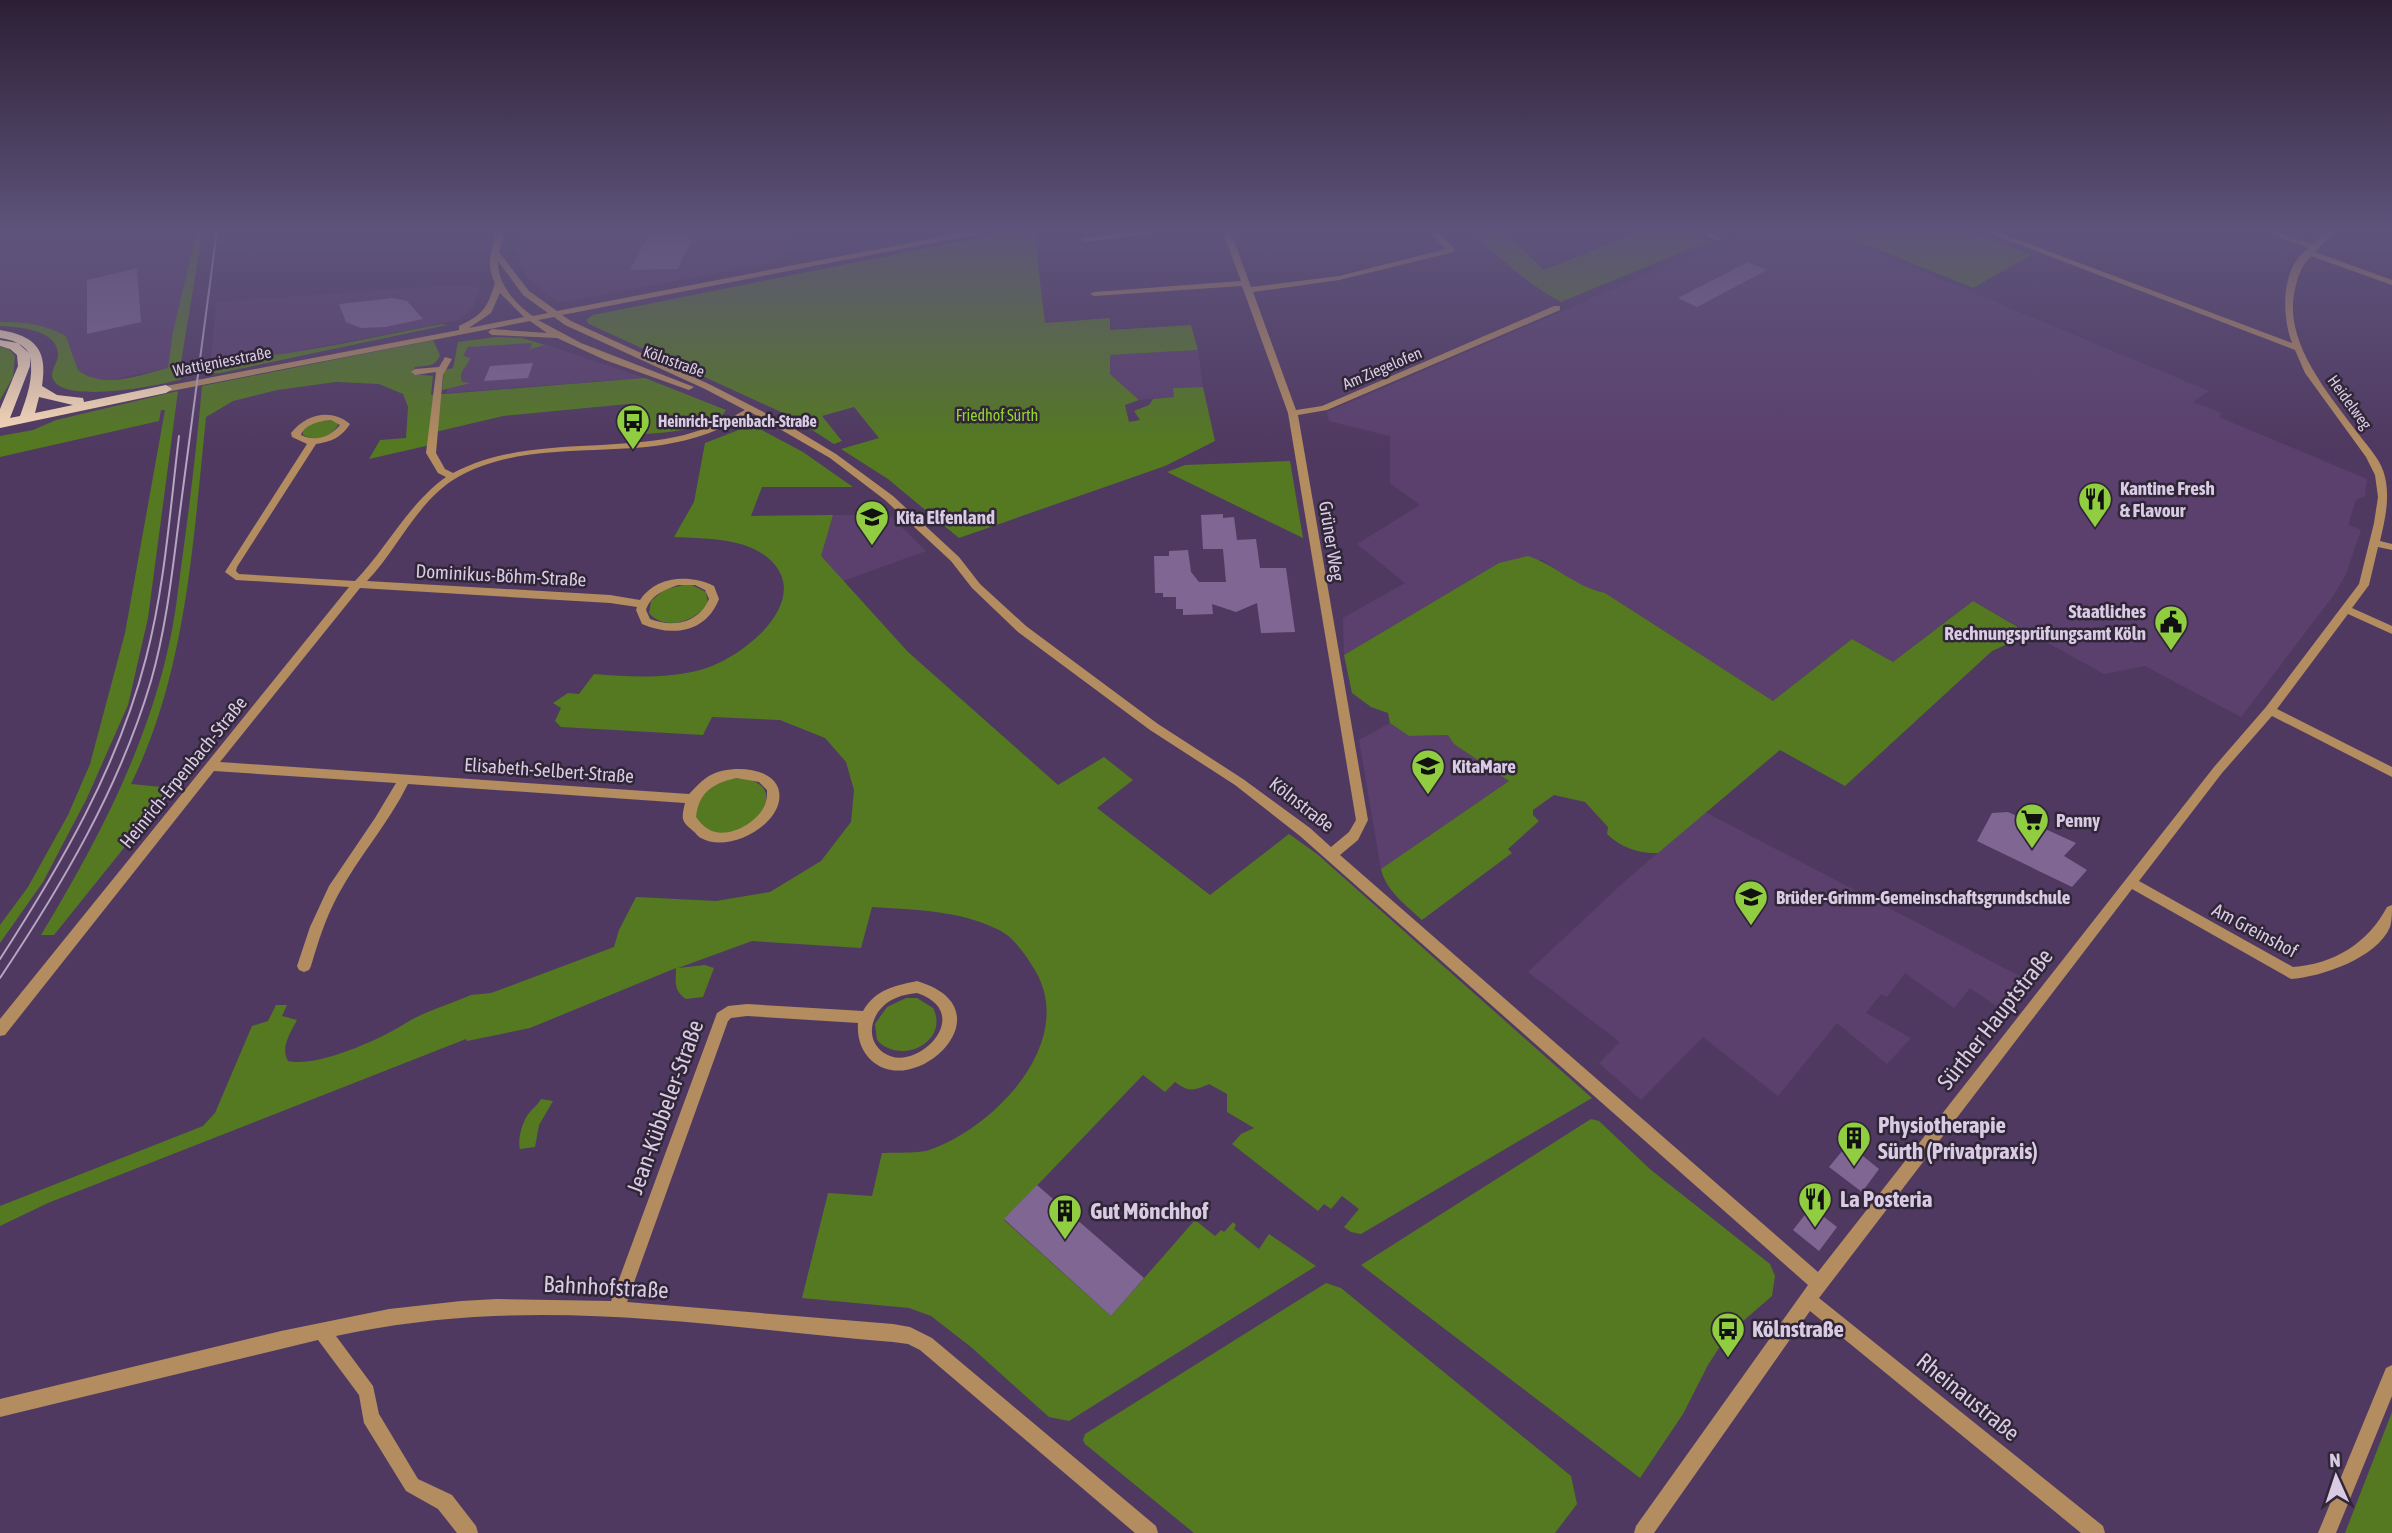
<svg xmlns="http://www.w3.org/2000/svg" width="2392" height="1533" font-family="'Asap Condensed',sans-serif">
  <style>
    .built { fill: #5b406e }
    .green { fill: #547921 }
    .building { fill: #806793 }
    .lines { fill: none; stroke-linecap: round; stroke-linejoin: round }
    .minor { fill: #b38c60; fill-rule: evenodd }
    .major { fill: #fcddba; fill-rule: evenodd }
    .tram { stroke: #b6a6c2; stroke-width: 2 }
    .labels { text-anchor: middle; stroke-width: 5; stroke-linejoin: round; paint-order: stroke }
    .far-street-label { font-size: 16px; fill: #d8cbe3; stroke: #302638 }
    .far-park-label { font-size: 16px; fill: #93d530; stroke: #302638 }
    .far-poi-label { font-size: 16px; font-weight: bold; fill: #d8cbe3; stroke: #302638; text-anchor: start }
    .poi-label { font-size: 19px; font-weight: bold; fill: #d8cbe3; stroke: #302638; text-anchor: start }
    .street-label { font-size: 19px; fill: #d8cbe3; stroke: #302638 }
    .near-street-label { font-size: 23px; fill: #d8cbe3; stroke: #302638 }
    .near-poi-label { font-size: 23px; font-weight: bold; fill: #d8cbe3; stroke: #302638; text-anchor: start }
  </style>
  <rect width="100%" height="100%" fill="#503961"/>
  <path class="built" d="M 0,230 L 197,230 L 173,331 L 169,368 L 111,380 L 94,379 L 78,370 L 66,336 L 47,327 L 0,322 Z
    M 517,230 L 797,230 L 786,260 L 558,303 L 526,277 L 514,250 Z
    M 1752,230 L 1822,230 L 2209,391 L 2193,402 L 2222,413 L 2219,417 L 2367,479 L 2365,496 L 2356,500 L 2348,525 L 2361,530 L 2346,574 L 2333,596 L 2241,717 L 2145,666 L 2104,674 L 1973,601 L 1893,662 L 1852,639 L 1773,701 L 1605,593 L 1584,588 L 1542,560 L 1499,563 L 1344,655 L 1343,618 L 1405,583 L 1357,544 L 1420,505 L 1390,483 L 1390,436 L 1329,421 L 1327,412 Z
    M 456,285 L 478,288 L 474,307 L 459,320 L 281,354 L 244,357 L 236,355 L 210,362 L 217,302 Z
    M 497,337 L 538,342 L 645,378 L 446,393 L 455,362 L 458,342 Z
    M 1198,350 L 1203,387 L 1173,388 L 1174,397 L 1139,400 L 1110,374 L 1110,355 Z
    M 833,515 L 889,515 L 926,551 L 843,581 L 820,556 Z
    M 1390,723 L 1409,736 L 1448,735 L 1454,744 L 1509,781 L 1381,869 L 1359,740 Z
    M 1705,812 L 2023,978 L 2001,1009 L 1970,988 L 1954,1008 L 1905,973 L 1887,997 L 1881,994 L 1866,1013 L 1911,1038 L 1887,1064 L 1837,1023 L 1778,1096 L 1703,1037 L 1641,1100 L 1599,1063 L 1620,1042 L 1528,972 L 1624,882 Z"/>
  <path class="green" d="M 197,230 L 203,230 L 180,368 L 181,379 C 160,386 67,403 54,381 C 48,372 58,364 58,355 C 58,329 18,327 0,326 L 0,322 C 24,322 45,324 66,336 L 78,370 C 104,390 139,375 168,368 L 173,331 Z
    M 1017,230 L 1034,230 L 1045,323 L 1110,318 L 1110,330 L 1191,325 L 1198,350 L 1110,355 L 1110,374 L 1139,400 L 1125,405 L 1129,422 L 1140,420 L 1134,411 L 1149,405 L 1153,399 L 1174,397 L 1173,388 L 1203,387 L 1215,441 L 1165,466 L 959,538 L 888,479 L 841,449 L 879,438 L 854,407 L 822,416 L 842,441 L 834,444 L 792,417 L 589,324 L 586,320 L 593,315 Z
    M 1471,230 L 1503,230 L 1544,270 L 1645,230 L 1684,230 L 1708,241 L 1561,302 C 1531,286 1494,255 1471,230 Z
    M 1830,230 L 1966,230 L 2031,255 L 1973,288 Z
    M 442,324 L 447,325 L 220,373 L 204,374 L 207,364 C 234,356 255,357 282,354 C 336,346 389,334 442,324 Z
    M 497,337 L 522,338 L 545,345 L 530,349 L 532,343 L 468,347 L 463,356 L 470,358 C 467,368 458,370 462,382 L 471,383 L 442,390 L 444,370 L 453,368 L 458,342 Z
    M 433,340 L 440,355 C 435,368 427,365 415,367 L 412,374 L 433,376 L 431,395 L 645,378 L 726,410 C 713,432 656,433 633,435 L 640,413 L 628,404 L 503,416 L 431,433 L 430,445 L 369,459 L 380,440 L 406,438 L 408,407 L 403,394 L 379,384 L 336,382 L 277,390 L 233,401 L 206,417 C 193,541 187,670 131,784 L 172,788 L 54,935 L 41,935 C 95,846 145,751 168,649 C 175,620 178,590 182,560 C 190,502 197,444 202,386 Z
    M 0,347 L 8,348 L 15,356 L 13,377 L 0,400 Z
    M 178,391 L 148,618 L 128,705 L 87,798 L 43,882 L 0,943 L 0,925 L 28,887 L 68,815 L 90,764 L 125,633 L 165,410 L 161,410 L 159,421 L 0,457 L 0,436 L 33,430 L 56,420 Z
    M 333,420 L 339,423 C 333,437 316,442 303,435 L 303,429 L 316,421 Z
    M 749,426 L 756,427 L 803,452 L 853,487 L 762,487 L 751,516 L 833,515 L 821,556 L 908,652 L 1058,785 L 1104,757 L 1133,780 L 1097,808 L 1210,895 L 1289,834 L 1317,854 L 1592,1098 L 1361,1234 L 1351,1232 L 1344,1227 L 1359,1209 L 1342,1196 L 1331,1209 L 1324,1204 L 1318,1211 L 1232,1144 L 1241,1134 L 1254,1128 L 1227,1112 L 1227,1094 L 1209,1084 C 1194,1091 1188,1092 1175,1082 L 1165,1092 L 1143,1075 L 1004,1220 L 1111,1316 L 1195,1220 L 1215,1236 L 1221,1230 L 1224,1232 L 1233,1222 L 1236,1225 L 1234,1229 L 1259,1249 L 1269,1234 L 1316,1266 L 1069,1421 L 1049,1417 L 971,1347 L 931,1316 L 909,1308 L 802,1298 L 828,1193 L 872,1196 L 882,1153 C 896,1152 916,1154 929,1150 C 996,1127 1080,1039 1033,967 C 1024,953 1013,936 997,929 C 958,910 915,910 872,907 L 861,948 L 752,941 L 678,968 L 705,965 L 714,968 L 703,997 L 686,999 C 673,990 676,982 676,968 L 530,1028 L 467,1041 L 466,1039 L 48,1203 L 0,1226 L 0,1206 L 203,1126 L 215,1113 L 252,1026 L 268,1021 L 276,1005 L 287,1005 L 282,1016 L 297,1020 C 291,1032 280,1047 288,1061 C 317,1068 381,1039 406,1023 C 425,1011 451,1004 471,995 L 491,993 L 614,947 L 619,930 L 636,897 L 716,901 L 770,892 L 821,861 L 851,822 L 854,790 L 846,762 L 825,738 L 780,720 L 712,717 L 703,735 L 561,727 L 555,721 L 561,708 L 553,703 L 568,693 L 579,694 L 594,674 C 629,677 666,679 700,670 C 741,660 818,599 767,557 C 742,537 703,539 674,537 L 694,502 L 705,443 Z
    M 1290,461 L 1303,538 L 1167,472 L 1185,465 Z
    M 1528,556 C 1558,566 1573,586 1605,593 L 1773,701 L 1852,639 L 1893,662 L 1973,601 L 2030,634 L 1992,651 L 1845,786 L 1780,750 L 1658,853 C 1639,854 1620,847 1607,834 L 1608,827 L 1585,802 L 1554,795 L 1533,810 L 1533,815 L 1539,821 L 1508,849 L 1512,853 L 1422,920 C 1406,905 1386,891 1381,869 L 1509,781 L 1454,744 L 1448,735 L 1409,736 L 1390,723 L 1388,713 L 1371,707 L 1352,693 L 1344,655 L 1499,563 Z
    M 683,585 L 692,585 L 706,592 L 708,603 C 697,621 665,632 649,613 L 651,601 L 664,590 Z
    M 733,778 C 804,779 745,851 707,829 C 703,827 698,821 695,818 C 697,790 709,787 733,778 Z
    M 906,998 L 917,998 L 933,1008 C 950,1042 900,1066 877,1040 L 875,1024 L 887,1007 Z
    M 541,1099 L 553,1101 L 539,1125 L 535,1147 L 520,1149 C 517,1140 523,1119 530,1112 C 535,1106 537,1106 541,1099 Z
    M 1591,1119 L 1599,1121 L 1651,1170 L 1770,1264 L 1775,1276 L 1772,1296 L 1728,1334 L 1708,1365 L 1683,1414 L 1640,1478 L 1361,1265 Z
    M 1326,1283 L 1341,1288 L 1571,1476 L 1577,1504 L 1555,1533 L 1194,1533 L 1085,1444 L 1083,1440 L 1085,1434 Z
    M 2392,1412 L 2392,1533 L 2345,1533 Z"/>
  <path class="building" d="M 651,230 L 696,230 L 678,269 L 630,270 Z
    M 1748,262 L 1767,270 L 1697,307 L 1678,298 Z
    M 137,268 L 141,322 L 87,334 L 87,280 Z
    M 393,298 L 407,301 L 423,319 L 385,327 L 361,328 L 346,322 L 339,304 Z
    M 533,363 L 528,378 L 484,381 L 490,366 Z
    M 1223,514 L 1223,518 L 1234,517 L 1237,540 L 1256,539 L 1260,568 L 1286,568 L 1295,632 L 1261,633 L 1257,603 L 1236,612 L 1212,604 L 1213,614 L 1183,615 L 1183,609 L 1176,609 L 1176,597 L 1163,597 L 1163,593 L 1155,593 L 1154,556 L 1169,556 L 1169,551 L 1188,550 L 1191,572 L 1199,582 L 1226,582 L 1223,549 L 1203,549 L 1201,515 Z
    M 2008,812 L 2076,843 L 2064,856 L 2087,870 L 2072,887 L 1977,841 L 1992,813 Z
    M 1848,1144 L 1879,1169 L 1862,1192 L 1829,1167 Z
    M 1037,1185 L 1144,1278 L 1111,1316 L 1004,1219 Z
    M 1811,1207 L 1837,1227 L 1819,1251 L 1793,1230 Z"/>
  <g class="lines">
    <path class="minor" d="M 497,230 L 505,230 L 499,252 L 529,291 L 557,311 L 976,230 L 992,230 L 988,232 L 562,315 L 571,321 L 711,385 L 783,422 L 836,454 L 893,496 L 959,557 L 980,584 L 1026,626 L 1158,724 L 1243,779 L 1310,828 L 1331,847 L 1349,832 L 1356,820 L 1288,413 L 1242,286 L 1094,296 L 1090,294 L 1094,292 L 1241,281 L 1222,230 L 1230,230 L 1251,287 L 1339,276 L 1446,249 L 1430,233 L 1437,231 L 1454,248 L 1454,252 L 1339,280 L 1253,292 L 1296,410 L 1322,406 L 1554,306 L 1560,306 L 1560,310 L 1327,410 L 1298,415 L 1368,820 L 1358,840 L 1340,855 L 1818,1272 L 2214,767 L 2266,707 L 2359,584 L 2374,523 L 2378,497 L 2375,475 L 2366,457 L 2305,373 L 2295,350 L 1981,230 L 1992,230 L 2292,343 C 2281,314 2281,266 2309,248 L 2260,230 L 2271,230 L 2313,244 L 2328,230 L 2336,230 L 2315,252 L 2392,280 L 2392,285 L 2311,256 C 2300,267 2297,279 2294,294 C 2285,346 2332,398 2360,436 C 2370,449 2382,462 2385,477 C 2390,499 2385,520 2380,541 L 2392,544 L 2392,550 L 2378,547 L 2369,585 L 2352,608 L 2392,626 L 2392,634 L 2348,614 L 2277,709 L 2392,767 L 2392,777 L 2272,716 L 2222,773 L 2139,881 L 2293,967 C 2334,964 2368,943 2387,907 L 2392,905 C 2392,912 2392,921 2390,927 C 2377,958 2321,977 2291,979 L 2132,889 L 1819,1298 L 2103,1526 L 2105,1533 L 2081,1533 L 1810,1311 L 1654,1533 L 1634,1533 L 1636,1526 L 1808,1285 L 1300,836 L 1235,785 L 1150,730 L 1018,632 L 972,588 L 951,561 L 885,500 L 830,458 L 752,413 C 724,429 694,440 662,445 C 594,455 514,442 453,480 C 416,504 397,550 367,581 L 610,595 L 640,600 C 656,576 689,574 714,586 L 719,599 C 706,633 672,637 642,624 L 636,610 L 637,607 L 610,603 L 360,588 L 220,762 L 689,794 C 695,788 702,780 709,776 C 730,763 785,766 779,801 C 774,829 726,853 701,838 C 698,837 696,833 693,831 C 690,828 684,824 683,819 C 682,815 684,807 685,803 L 408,784 C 388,824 359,856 338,895 C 326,917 318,942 311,966 L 309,970 L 304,972 L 299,970 L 297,966 L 310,927 L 329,886 L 375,818 L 396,783 L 214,771 L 5,1035 L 0,1036 L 0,1019 L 349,587 L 236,580 L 225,572 L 307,444 L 292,437 L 291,433 C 306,414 331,408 350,424 C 342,437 331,442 316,444 L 237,567 L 236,571 L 239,574 L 355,581 C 387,548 408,504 446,477 L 438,473 L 426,453 L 436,372 L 415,375 L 411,372 L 415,369 L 439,367 L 445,357 L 452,359 L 443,375 L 436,453 L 445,469 L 453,473 C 522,437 601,452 675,437 C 700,432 723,422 745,410 L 705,389 L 565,325 L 554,317 L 538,320 L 581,343 L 694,387 L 689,390 L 686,389 L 605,360 L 557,338 L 492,335 L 488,332 L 492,329 L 547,333 L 530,321 L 166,392 L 161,389 L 166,386 L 459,330 L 459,326 C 484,314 487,308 495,283 C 485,263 492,250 497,230 ZM 498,261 L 523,295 L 548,313 L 533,316 C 515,304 497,283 498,261 ZM 500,293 L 524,317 L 469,328 L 491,313 ZM 331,420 L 340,425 C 330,437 316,442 301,435 C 305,424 320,421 331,420 ZM 678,585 L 695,585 L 705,590 L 709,599 C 699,623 673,628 650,619 L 646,610 C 651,595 664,590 678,585 ZM 736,778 L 759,782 L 767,790 C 767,794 767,798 766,801 C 761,822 727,841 708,829 C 703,826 699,821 696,817 C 699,792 712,784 736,778 Z
      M 1145,230 L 1167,230 L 1163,232 L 1085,242 L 1081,240 L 1085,238 Z
      M 1695,230 L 1705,230 L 1723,239 L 1716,241 Z
      M 917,981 C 1011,1009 916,1100 872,1061 C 861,1051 857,1038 858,1023 L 747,1016 L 731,1018 L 728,1021 L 627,1302 L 893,1324 L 910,1327 L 932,1338 L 1156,1526 L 1158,1533 L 1135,1533 L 920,1350 L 908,1344 L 893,1342 C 761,1331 627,1310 494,1316 C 441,1318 388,1325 336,1336 L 373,1386 L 379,1414 L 418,1479 L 452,1495 L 476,1526 L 478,1533 L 457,1533 L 438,1509 L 406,1491 L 364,1423 L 359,1395 L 318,1340 L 0,1417 L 0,1399 L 281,1331 L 389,1309 L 461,1301 L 497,1299 L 611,1301 L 717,1013 L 728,1006 L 747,1004 L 863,1011 C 876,989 894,986 917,981 ZM 917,993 C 977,1013 916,1075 884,1053 C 861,1037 874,1006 896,998 C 902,995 910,994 917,993 Z
      M 2392,1365 L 2392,1396 L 2336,1533 L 2318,1533 L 2386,1368 Z"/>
    <path class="major" d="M 0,330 C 35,336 48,349 42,386 L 57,395 L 83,398 L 84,402 L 166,385 L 172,389 L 166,393 L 0,428 L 0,409 L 18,366 L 17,355 L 10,349 L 0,346 L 0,340 L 18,343 L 29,353 C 21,342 12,340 0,338 ZM 30,357 C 34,377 27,397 20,416 L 10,418 L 30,366 ZM 39,397 L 73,405 L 35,413 Z"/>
    <path class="tram" d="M 0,959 C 61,865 118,767 146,658 C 165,585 170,510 179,436
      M 0,978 C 62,885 119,789 151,681 C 166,629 172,574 179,519 C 192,423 204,326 217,230"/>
  </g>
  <linearGradient id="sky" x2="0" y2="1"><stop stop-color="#2c1f35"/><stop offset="0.52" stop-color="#5e547b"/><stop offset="1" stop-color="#5e547b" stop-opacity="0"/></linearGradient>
  <rect width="2392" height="445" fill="url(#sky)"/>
  <defs>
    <g id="bus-pin" transform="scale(1.75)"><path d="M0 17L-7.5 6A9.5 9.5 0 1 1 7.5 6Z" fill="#91cd40" stroke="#302638"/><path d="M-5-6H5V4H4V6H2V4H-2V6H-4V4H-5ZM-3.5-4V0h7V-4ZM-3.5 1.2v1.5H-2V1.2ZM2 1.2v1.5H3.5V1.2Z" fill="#111"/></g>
    <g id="restaurant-pin" transform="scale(1.75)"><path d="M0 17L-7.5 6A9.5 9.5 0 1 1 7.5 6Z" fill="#91cd40" stroke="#302638"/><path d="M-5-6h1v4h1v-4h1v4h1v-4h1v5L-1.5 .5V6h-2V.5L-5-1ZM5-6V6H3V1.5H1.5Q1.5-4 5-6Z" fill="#111"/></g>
    <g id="school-pin" transform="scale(1.75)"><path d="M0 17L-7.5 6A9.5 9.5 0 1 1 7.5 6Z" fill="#91cd40" stroke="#302638"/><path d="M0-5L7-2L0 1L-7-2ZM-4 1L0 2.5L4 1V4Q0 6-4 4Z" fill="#111"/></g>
    <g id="civic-pin" transform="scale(1.75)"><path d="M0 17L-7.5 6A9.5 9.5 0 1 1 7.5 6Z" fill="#91cd40" stroke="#302638"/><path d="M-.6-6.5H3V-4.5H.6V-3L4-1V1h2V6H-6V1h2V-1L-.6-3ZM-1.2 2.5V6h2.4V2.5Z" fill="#111"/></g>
    <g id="supermarket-pin" transform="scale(1.75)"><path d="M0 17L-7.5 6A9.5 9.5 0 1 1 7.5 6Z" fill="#91cd40" stroke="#302638"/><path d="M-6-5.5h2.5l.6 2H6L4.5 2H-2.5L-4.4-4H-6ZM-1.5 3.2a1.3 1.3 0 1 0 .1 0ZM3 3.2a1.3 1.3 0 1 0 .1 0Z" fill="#111"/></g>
    <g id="building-pin" transform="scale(1.75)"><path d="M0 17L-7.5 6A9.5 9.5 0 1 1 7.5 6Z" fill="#91cd40" stroke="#302638"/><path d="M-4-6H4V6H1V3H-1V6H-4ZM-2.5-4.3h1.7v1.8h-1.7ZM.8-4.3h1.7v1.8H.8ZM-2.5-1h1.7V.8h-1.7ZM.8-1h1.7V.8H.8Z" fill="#111"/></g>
  </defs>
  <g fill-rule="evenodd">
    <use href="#bus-pin" x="633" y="421"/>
    <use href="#restaurant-pin" x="2095" y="499"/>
    <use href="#school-pin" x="872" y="517"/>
    <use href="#civic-pin" x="2171" y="622"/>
    <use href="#school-pin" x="1428" y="766"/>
    <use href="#supermarket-pin" x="2032" y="820"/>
    <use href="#school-pin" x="1751" y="897"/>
    <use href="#building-pin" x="1854" y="1138"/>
    <use href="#restaurant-pin" x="1815" y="1199"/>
    <use href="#building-pin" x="1065" y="1211"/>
    <use href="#bus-pin" x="1728" y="1329"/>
  </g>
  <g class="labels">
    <g class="far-street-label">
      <text transform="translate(222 361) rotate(-11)" y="6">Wattigniesstraße</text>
      <text transform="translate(674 361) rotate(20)" y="6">Kölnstraße</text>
      <text transform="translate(1382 368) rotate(-23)" y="6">Am Ziegelofen</text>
      <text transform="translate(2350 402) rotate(54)" y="6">Heidelweg</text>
    </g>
    <g class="far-park-label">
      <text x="997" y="421">Friedhof Sürth</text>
    </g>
    <g class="far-poi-label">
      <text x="658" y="427">Heinrich-Erpenbach-Straße</text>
    </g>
    <g class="poi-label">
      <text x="2120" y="495">Kantine Fresh<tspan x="2120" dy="22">&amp; Flavour</tspan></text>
      <text x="896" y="524">Kita Elfenland</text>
      <text x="2146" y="618" text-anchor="end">Staatliches<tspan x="2146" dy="22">Rechnungsprüfungsamt Köln</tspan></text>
      <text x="1452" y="773">KitaMare</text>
      <text x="2056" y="827">Penny</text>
      <text x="1776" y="904">Brüder-Grimm-Gemeinschaftsgrundschule</text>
    </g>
    <g class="street-label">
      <text transform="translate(1332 541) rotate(81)" y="7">Grüner Weg</text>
      <text transform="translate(501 575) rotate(3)" y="7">Dominikus-Böhm-Straße</text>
      <text transform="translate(549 770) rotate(4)" y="7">Elisabeth-Selbert-Straße</text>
      <text transform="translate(183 772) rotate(-51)" y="7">Heinrich-Erpenbach-Straße</text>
      <text transform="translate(1302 804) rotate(38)" y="7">Kölnstraße</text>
      <text transform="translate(2255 930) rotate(28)" y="7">Am Greinshof</text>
    </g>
    <g class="near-street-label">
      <text transform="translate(1995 1019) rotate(-52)" y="8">Sürther Hauptstraße</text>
      <text transform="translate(665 1107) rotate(-70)" y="8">Jean-Kübbeler-Straße</text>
      <text transform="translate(606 1287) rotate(3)" y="8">Bahnhofstraße</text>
      <text transform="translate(1968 1397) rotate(39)" y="8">Rheinaustraße</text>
    </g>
    <g class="near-poi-label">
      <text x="1878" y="1133">Physiotherapie<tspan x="1878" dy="26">Sürth (Privatpraxis)</tspan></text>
      <text x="1840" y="1207">La Posteria</text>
      <text x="1090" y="1219">Gut Mönchhof</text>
      <text x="1752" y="1337">Kölnstraße</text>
    </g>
  </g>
  <g transform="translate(2336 1477) rotate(357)" stroke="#302638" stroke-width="5" paint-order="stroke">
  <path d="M0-5L12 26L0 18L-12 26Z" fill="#d8cbe3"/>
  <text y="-10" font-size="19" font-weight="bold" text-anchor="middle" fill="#d8cbe3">N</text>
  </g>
</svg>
